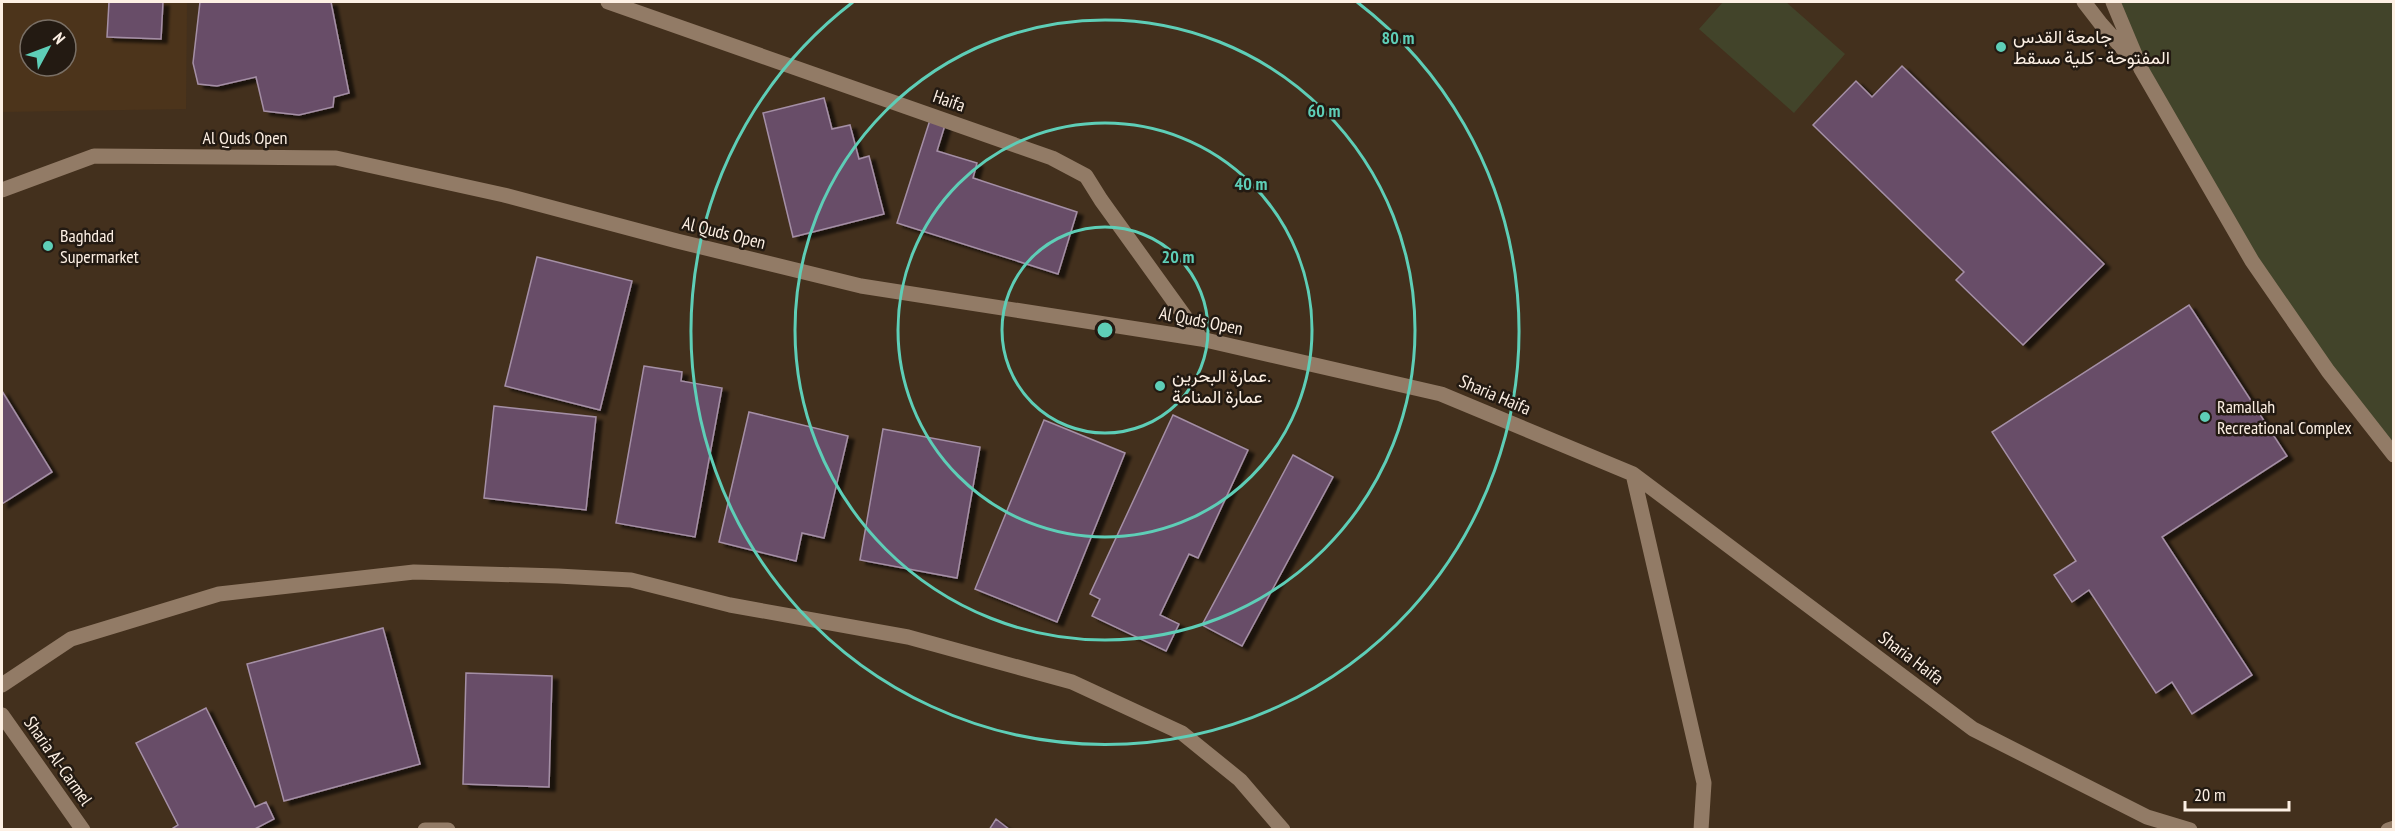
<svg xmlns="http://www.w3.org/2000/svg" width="2395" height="831" font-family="'PT Sans Narrow',Vazirmatn,sans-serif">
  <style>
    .built { fill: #4c341b; fill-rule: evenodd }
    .green { fill: #42442a }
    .building { fill: #674e68; stroke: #a58fa6; stroke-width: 1.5; filter: url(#shadow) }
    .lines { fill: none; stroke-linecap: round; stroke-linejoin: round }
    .street { stroke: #927b66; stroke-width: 15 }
    .ring { fill: none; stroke: #5eceb7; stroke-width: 3 }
    .poi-dot { fill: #5eceb7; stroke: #231a12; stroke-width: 2 }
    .labels { text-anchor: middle; stroke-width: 5; stroke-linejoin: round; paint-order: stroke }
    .poi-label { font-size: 18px; fill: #fdf0e4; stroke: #231a12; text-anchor: start }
    .street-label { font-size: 18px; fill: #fdf0e4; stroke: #231a12 }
    .centre { fill: #5eceb7; stroke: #231a12; stroke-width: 3 }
    .ring-label { font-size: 18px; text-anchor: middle; font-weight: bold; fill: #5eceb7; stroke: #231a12; stroke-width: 5; stroke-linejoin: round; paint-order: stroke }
  </style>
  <defs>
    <filter id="shadow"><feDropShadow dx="6" dy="4" stdDeviation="1.5" flood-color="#0009"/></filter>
  </defs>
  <rect width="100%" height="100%" fill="#43301d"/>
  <path class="built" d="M 2,2 L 187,2 L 186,109 L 2,112 ZM 30,30 L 66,30 L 66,66 L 30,66 Z"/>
  <path class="green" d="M 1723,2 L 1786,2 L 1845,54 L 1794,113 L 1699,29 Z
    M 2109,2 L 2393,2 L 2393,453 L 2295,322 Z"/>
  <path class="building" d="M 109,2 L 163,2 L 161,39 L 107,37 Z
    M 200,2 L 331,2 L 349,93 L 334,97 L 333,107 L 299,115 L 264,111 L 256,77 L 217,86 L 198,84 L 193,63 Z
    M 1902,66 L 2104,264 L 2023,345 L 1956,280 L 1964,272 L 1813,125 L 1856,81 L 1872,97 Z
    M 824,98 L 832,129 L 850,125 L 859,159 L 869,156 L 884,214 L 793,237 L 763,113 Z
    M 930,120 L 945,125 L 937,151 L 977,163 L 973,178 L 1077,212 L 1058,274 L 897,223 Z
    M 537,257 L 632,281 L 600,410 L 505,386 Z
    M 2189,305 L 2287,456 L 2162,537 L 2252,675 L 2192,714 L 2172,682 L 2156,693 L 2089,590 L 2072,602 L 2054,575 L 2076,561 L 1992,432 Z
    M 644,366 L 682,372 L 681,381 L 722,388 L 695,537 L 616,523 Z
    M 2,391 L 52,472 L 2,504 Z
    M 494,406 L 596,417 L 586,510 L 484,498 Z
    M 749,412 L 848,436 L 824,538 L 802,533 L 796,561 L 719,542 Z
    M 1173,415 L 1248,450 L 1198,558 L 1189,554 L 1160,615 L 1179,624 L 1166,651 L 1092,616 L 1100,599 L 1090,594 Z
    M 1044,420 L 1125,453 L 1057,622 L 975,589 Z
    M 883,429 L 980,447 L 957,578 L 860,560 Z
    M 1293,455 L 1333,477 L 1242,646 L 1202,625 Z
    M 383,628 L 420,764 L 284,801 L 247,664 Z
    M 466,673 L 552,676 L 549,787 L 463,784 Z
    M 206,708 L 255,807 L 266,802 L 274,819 L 253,830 L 170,830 L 178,825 L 136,743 Z
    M 996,819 L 1010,830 L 989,830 Z"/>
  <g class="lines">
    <path class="street" d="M 608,2 L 1052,158 L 1086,176 L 1101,200 L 1201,339
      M 2084,2 L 2101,24 L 2132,59
      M 2113,2 L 2141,69 L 2252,261 L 2328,371 L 2394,455
      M 2,190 L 94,156 L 336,158 L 504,195 L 677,241 L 861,286 L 1201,339 L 1441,394 L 1633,474 L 1973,729 L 2147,817 L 2190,830
      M 1633,474 L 1704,783 L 1701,830
      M 2,685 L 71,639 L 219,594 L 414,572 L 558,576 L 631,580 L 730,605 L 908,637 L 1072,682 L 1182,733 L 1240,780 L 1283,830
      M 2,715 L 83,830
      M 425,830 L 448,830
      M 2388,830 L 2394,828"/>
  </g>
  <g class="ring">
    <circle cx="1105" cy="330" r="103"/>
    <circle cx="1105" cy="330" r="207"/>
    <circle cx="1105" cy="330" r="310"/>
    <path d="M1357 2A414 414 0 1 1 853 2"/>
  </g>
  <g class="poi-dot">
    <circle cx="2001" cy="47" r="6"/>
    <circle cx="48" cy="246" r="6"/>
    <circle cx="1160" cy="386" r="6"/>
    <circle cx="2205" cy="417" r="6"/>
  </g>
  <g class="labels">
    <g class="poi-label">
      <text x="2013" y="43">جامعة القدس<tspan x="2013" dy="21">المفتوحة - كلية مسقط</tspan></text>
      <text x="60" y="242">Baghdad<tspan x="60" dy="21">Supermarket</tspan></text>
      <text x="1172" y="382">عمارة البحرين.<tspan x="1172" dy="21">عمارة المنامة</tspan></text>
      <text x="2217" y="413">Ramallah<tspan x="2217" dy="21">Recreational Complex</tspan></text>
    </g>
    <g class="street-label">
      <text transform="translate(949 101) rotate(19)" y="6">Haifa</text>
      <text x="245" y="144">Al Quds Open</text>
      <text transform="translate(724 233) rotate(14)" y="6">Al Quds Open</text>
      <text transform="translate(1201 321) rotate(11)" y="6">Al Quds Open</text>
      <text transform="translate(1495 395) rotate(23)" y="6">Sharia Haifa</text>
      <text transform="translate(1911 658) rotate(37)" y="6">Sharia Haifa</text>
      <text transform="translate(58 761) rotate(55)" y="6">Sharia Al-Carmel</text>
    </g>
  </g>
  <circle cx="1105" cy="330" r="9" class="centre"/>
  <g class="ring-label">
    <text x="1398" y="44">80 m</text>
    <text x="1324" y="117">60 m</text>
    <text x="1251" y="190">40 m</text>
    <text x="1178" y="263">20 m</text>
  </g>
  <rect width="2395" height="831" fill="none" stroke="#fdf0e4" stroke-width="6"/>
  <g transform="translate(48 48) rotate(49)"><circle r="28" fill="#231a12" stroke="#7a7066" stroke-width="1.5"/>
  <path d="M0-4.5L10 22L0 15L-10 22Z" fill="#5eceb7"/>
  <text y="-9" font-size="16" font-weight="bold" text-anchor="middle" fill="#fdf0e4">N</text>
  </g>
  <path d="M2185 801v9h104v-9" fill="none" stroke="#fdf0e4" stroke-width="3"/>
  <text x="2194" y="801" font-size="18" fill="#fdf0e4" stroke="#231a12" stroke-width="4.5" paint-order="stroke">20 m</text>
</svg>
